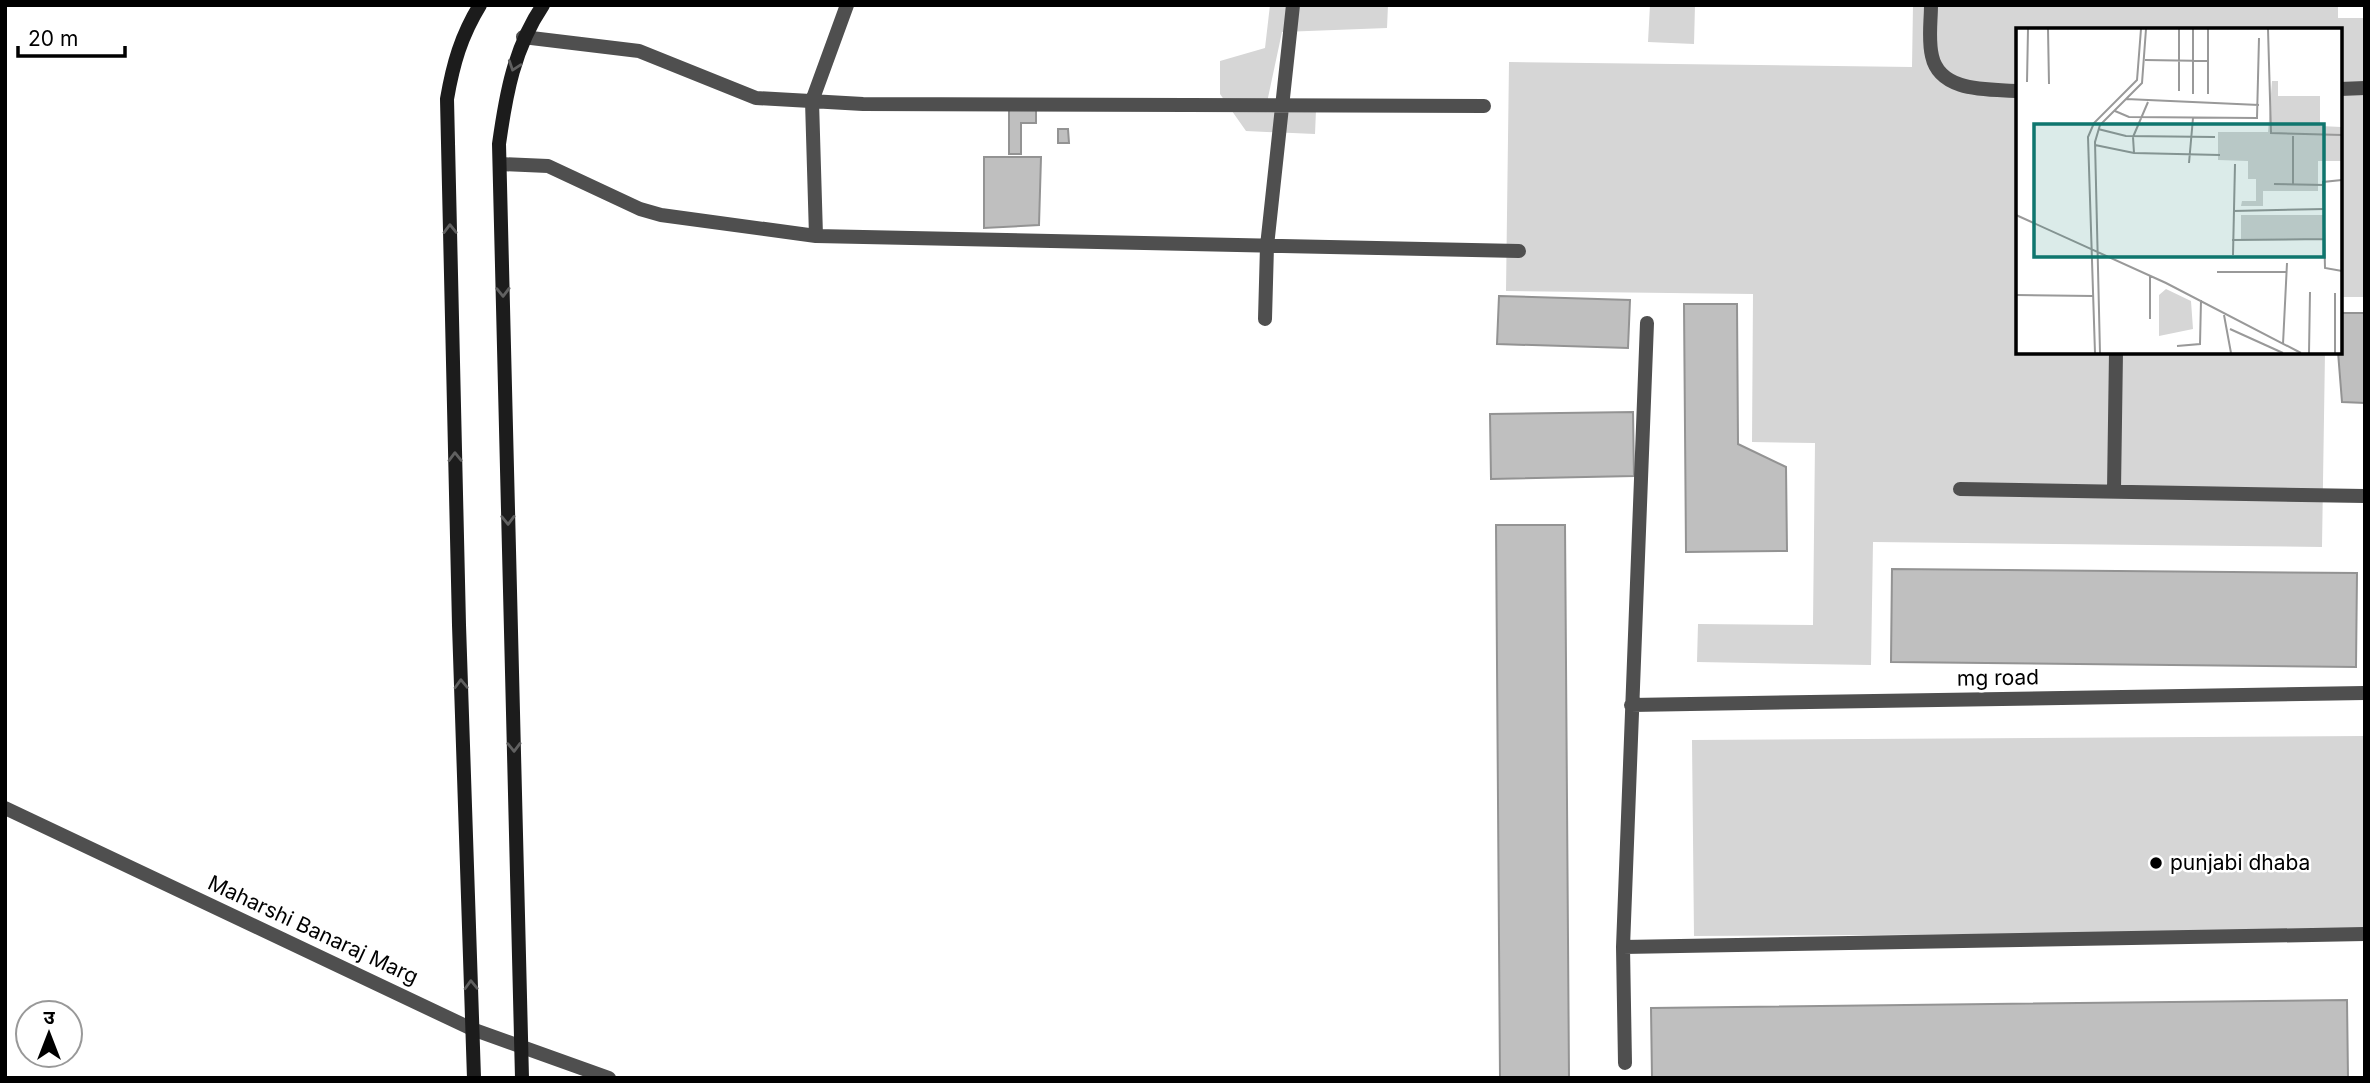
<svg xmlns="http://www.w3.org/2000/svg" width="2370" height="1083" font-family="Inter,'Noto Sans Devanagari',sans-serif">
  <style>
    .green { fill: #d6d6d6 }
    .building { fill: #bfbfbf; stroke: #939393; stroke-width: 2 }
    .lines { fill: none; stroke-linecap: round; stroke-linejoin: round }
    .street { stroke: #4f4f4f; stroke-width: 14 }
    .secondary { stroke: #1c1c1c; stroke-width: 14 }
    .oneway { stroke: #606060 }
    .poi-dot { fill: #000; stroke: #fff; stroke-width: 2.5 }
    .labels { text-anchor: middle; stroke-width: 5; stroke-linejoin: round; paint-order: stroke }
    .street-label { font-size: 21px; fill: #000; stroke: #fff }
    .poi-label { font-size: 21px; fill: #000; stroke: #fff; text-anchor: start }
    .inset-road { fill: none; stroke: #999; stroke-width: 2 }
    .view { fill: #0f766e; fill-opacity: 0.15; stroke: #0f766e; stroke-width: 3.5 }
    .inset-edge { fill: none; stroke: #000; stroke-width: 3.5 }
  </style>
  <rect width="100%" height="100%" fill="#fff"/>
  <path class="green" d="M 1270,5 L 1388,5 L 1387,28 L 1282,32 L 1266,107 L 1316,110 L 1315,134 L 1246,131 L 1220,94 L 1220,61 L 1265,48 Z
    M 1650,5 L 1695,5 L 1694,44 L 1648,42 Z
    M 1913,5 L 2338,5 L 2338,18 L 2365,18 L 2365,297 L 2340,297 L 2340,30 L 2018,30 L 2018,352 L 2325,352 L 2322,547 L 1873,542 L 1871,665 L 1697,662 L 1698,624 L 1813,625 L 1815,443 L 1752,442 L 1753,294 L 1506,291 L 1509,62 L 1912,67 Z
    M 2364,736 L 2365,932 L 1694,936 L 1692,740 Z"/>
  <path class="building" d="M 1009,108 L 1036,108 L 1036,123 L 1021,123 L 1021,154 L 1009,154 Z
    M 1058,129 L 1068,129 L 1069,143 L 1058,143 Z
    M 984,157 L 1041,157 L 1039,225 L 984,228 Z
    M 1499,296 L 1630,300 L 1628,348 L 1497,344 Z
    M 1684,304 L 1737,304 L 1738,444 L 1786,467 L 1787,551 L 1686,552 Z
    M 2340,313 L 2365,313 L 2365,403 L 2342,402 L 2338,352 L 2340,352 Z
    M 1633,412 L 1634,476 L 1491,479 L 1490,414 Z
    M 1496,525 L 1565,525 L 1569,1078 L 1500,1078 Z
    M 1892,569 L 2357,573 L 2356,667 L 1891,662 Z
    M 2347,1000 L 2348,1078 L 1652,1078 L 1651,1008 Z"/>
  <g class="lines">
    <path class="street" d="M 1931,5 C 1931,21 1928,40 1932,56 C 1940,93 1989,89 2018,91
      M 523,37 L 639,51 L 756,98 L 863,104 L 1484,106
      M 2340,89 L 2365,88
      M 500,164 L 548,166 L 640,209 L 661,215 L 816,236 L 1519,251
      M 816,236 L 812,101 L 847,5
      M 1265,319 L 1267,246 L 1293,5
      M 1960,489 L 2365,496
      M 2114,490 L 2116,352
      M 1631,705 L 2365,693
      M 5,808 L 472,1029 L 609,1078
      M 1623,947 L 2365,934
      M 1625,1063 L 1623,947 L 1647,323"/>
    <path class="secondary" d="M 474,1078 L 459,625 L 447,99 C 453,64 461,36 480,5
      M 522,1078 L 499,144 C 506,94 514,48 543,5"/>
  </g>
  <defs><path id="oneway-chevron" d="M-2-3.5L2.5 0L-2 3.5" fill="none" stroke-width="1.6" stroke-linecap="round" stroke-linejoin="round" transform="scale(1.75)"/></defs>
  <g class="oneway">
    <use href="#oneway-chevron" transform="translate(514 66) rotate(109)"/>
    <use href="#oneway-chevron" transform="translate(450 229) rotate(-91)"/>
    <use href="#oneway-chevron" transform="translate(503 292) rotate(89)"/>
    <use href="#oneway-chevron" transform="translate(455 457) rotate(-91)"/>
    <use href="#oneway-chevron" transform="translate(508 520) rotate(89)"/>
    <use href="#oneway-chevron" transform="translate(461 684) rotate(-92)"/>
    <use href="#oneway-chevron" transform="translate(514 747) rotate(89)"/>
    <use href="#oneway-chevron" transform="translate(471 985) rotate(-92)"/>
  </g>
  <circle class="poi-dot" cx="2156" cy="863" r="7"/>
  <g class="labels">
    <g class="street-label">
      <text transform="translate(1998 678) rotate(-1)" y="7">mg road</text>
      <text transform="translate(313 930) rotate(25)" y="7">Maharshi Banaraj Marg</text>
    </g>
    <g class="poi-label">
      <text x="2170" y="870">punjabi dhaba</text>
    </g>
  </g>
  <g transform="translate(2016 28)">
    <rect width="326" height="326" fill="#fff"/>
    <path d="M 256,53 L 262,53 L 262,68 L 304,68 L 304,98 L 325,99 L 325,133 L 302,133 L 302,163 L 247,163 L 247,178 L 225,178 L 226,173 L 240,173 L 240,151 L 232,151 L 232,133 L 202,132 L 202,104 L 252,104 ZM 225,187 L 307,187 L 307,211 L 225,211 ZM 150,261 L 175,273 L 177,301 L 143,308 L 143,267 Z" fill="#d6d6d6"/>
    <path class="inset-road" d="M 32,1 L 33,56M 177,1 L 177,66M 192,1 L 192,66M 252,1 L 255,105 L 326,107M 129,32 L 192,33M 11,54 L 12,1M 163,63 L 163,1M 110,71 L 243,77M 99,83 L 113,89 L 241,90 L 243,10M 82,101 L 110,108 L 199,109M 79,117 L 118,125 L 204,127M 118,125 L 117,109 L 132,74M 173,135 L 177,90M 326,152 L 307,154 L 309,240 L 326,243M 258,156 L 308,157M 277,156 L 277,108M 217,183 L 309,181M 0,187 L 150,255 L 285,325M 216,212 L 309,211M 217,227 L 219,136M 201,244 L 271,244M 134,248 L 134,291M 0,267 L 77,268M 208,287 L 215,325M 214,301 L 267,325M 267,316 L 271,235M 161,318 L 184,316 L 185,272M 79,325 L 72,109 L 78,95 L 121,52 L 125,1M 84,325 L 79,114 L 84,97 L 126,55 L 130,1M 293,325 L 294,264M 319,325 L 319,265"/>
    <path class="view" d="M 18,96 L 308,96 L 308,229 L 18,229 Z"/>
    <rect width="326" height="326" class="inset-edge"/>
  </g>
  <rect width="2370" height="1083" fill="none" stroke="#000000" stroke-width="14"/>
  <g transform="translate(49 1034)"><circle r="33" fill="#ffffff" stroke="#999999" stroke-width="2"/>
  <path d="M0-5L12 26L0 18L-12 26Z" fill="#000000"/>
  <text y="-10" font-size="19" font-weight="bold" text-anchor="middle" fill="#000000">उ</text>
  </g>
  <path d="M18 46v10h107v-10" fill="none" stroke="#000000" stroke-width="3.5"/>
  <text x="28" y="46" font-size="21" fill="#000000" stroke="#ffffff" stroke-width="5" paint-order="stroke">20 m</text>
</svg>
